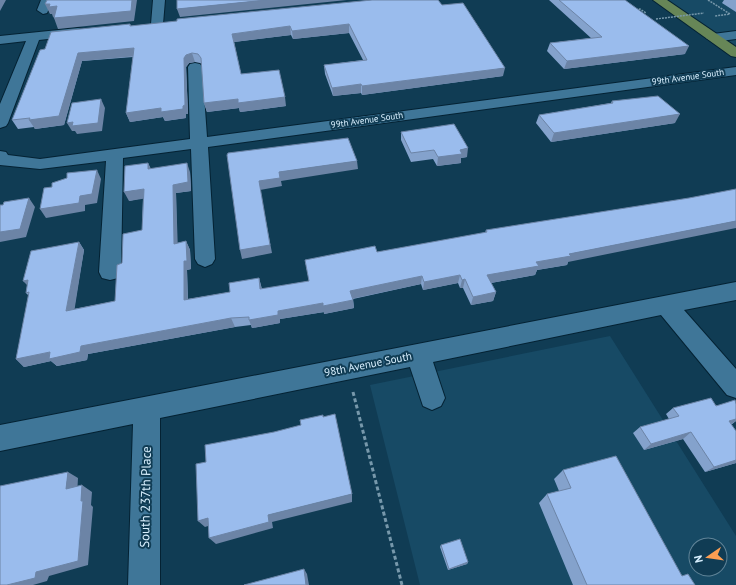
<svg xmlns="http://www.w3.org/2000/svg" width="736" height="585" font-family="'PT Sans',sans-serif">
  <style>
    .built { fill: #174a65; fill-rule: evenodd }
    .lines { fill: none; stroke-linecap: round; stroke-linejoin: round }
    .minor-casing { stroke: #042233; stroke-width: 2 }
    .major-casing { stroke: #042233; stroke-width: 2 }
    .path-far1 { stroke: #7798ab; stroke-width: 1.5; stroke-dasharray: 2 1; stroke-linecap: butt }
    .path { stroke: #7798ab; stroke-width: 3; stroke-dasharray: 4 2.5; stroke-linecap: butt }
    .minor { fill: #3f7698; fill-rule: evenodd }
    .major { fill: #678657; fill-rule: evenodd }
    .path-bridge { stroke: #7798ab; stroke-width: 1.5; stroke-dasharray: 2 1; stroke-linecap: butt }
    .wall { fill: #84a2cc }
    .shaded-wall { fill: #6c84a6 }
    .building { fill: #9abced; stroke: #6c84a6 }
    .labels { text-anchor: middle; stroke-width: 4; stroke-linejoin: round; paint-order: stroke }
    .far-street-label { font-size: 9px; fill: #d9f0ff; stroke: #103c54 }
    .street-label { font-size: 11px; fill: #d9f0ff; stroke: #103c54 }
    .near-street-label { font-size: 13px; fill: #d9f0ff; stroke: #103c54 }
  </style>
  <rect width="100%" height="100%" fill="#103c54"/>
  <path class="built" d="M 659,0 L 736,0 L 736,53 Z
    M 610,336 L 736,536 L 736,585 L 420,585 L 370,385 ZM 696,545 L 720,545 L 720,569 L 696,569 Z"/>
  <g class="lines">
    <g class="minor-casing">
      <path id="minor" d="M 41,0 L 53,0 L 47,13 L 43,14 L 37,10 Z
        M 153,0 L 165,0 L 163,24 L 157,28 L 151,24 Z
        M 78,28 L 83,29 L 84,32 L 83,35 L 39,40 L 8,123 L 6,126 L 0,128 L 0,104 L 26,41 L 0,44 L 0,36 Z
        M 736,31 L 736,39 L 713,42 L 706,38 L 713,34 Z
        M 195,63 L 200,64 L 202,67 L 207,137 L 736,67 L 736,75 L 208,147 L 215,259 L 212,264 L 205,267 L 198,264 L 195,259 L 191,149 L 123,158 L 121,272 L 118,278 L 110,280 L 102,278 L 99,272 L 106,161 L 40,169 L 0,165 L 0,151 L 6,152 L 8,155 L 40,159 L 190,139 L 188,67 L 190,64 Z
        M 736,282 L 736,300 L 684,310 L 736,369 L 736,398 L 727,395 L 661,315 L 433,362 L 445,398 L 441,406 L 432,410 L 423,406 L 410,367 L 160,418 L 160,585 L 128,585 L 133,424 L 0,451 L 0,425 Z"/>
    </g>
    <g class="major-casing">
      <path id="major" d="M 653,0 L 667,0 L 736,47 L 736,57 L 731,56 Z"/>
    </g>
    <path class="path-far1" d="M 708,0 L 730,14 L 715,16
      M 636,10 L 640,9 L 646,13"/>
    <path class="path" d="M 353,392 L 402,585"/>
    <use href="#minor" class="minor"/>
    <use href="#major" class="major"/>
    <path class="path-bridge" d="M 656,19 L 704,13"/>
  </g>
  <path class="wall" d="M 549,0 L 625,0 L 685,54 L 564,69 L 547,51 L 550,43 L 591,38 Z
    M 724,0 L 736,0 L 736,12 L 722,3 Z
    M 442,5 L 503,76 L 362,95 L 361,93 L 333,96 L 325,74 L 324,65 L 363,60 L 349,33 L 293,39 L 291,35 L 234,42 L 241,74 L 286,106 L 240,112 L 239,108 L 207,112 L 204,103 L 202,64 L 200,63 L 195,62 L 189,63 L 186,67 L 188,114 L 186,114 L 186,118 L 165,121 L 163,117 L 130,122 L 126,113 L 133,57 L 82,61 L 64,125 L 35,129 L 34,127 L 18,129 L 12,120 L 45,49 L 130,24 L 131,26 Z
    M 612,101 L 675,123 L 551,142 L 536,123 L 539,115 L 611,103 Z
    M 401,132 L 467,157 L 461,158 L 461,163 L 437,166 L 433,159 L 411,162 L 401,140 Z
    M 148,163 L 151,169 L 190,172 L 191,191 L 176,193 L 177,243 L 186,241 L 190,250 L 191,269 L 187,270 L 188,299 L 230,292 L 259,278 L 262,289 L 309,281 L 305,260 L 377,252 L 485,233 L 486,230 L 568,262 L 567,265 L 537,270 L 535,275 L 491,283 L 496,292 L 493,301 L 471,305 L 463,288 L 460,288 L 458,283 L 423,290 L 421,284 L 353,299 L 354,308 L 324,314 L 324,312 L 280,319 L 280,323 L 252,328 L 251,325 L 235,327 L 88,354 L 87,360 L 57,366 L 51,361 L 24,367 L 16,359 L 29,296 L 26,293 L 79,242 L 84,250 L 74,309 L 115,301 L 122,263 L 142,230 L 143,198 L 129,201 Z
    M 736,404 L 736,421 L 731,425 L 736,463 L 705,472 L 683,439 L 644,450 L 633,433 L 640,427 L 669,419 L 666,414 L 673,408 Z
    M 563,470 L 682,576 L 695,585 L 573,585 L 539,503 L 547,494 L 559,491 L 554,479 Z
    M 441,545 L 468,562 L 467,564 L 448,570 L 440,547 Z"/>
  <path class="shaded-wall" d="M 0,0 L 6,0 L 0,11 Z
    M 132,0 L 137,0 L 134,21 L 58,29 L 54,18 Z
    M 267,0 L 347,0 L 180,17 L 177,9 Z
    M 45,4 L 50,4 L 57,6 L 61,16 L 53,17 L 52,14 L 50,14 Z
    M 349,24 L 349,33 L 293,39 L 292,31 Z
    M 290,26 L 291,35 L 234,42 L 232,34 Z
    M 689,46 L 685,54 L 564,69 L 567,61 Z
    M 134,48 L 137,56 L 82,61 L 64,125 L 35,129 L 29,120 L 78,53 Z
    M 192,53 L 195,62 L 189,63 L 186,67 L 188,114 L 186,114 L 186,118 L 165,121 L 163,117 L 130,122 L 126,113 L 184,58 L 186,55 Z
    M 505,68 L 503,76 L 362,95 L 362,86 Z
    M 361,84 L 361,93 L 333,96 L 332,88 Z
    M 285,97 L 286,106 L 240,112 L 239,108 L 207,112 L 204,103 L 238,99 Z
    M 101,99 L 105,108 L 102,131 L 77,134 L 75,131 L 72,131 L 67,123 Z
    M 680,114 L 675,123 L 551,142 L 554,133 Z
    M 468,148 L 467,157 L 461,158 L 461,163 L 437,166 L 438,157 L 460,150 Z
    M 357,161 L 358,169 L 281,181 L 282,186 L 260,190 L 272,253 L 242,259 L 240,250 L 259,181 L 279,172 Z
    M 148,163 L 152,172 L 148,169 Z
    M 187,163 L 190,172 L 191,191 L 176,193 L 178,252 L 174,244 L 173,185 Z
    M 97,170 L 101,179 L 97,203 L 85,205 L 85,211 L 46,218 L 40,209 L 80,196 Z
    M 144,189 L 148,198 L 129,201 L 124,192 Z
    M 29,198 L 35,207 L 26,237 L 0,242 L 0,232 Z
    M 736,221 L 736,228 L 568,262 L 567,265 L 537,270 L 535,275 L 485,284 L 487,275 L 569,254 Z
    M 186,241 L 190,250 L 191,269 L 187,270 L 188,308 L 184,300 L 184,261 Z
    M 79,242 L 84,250 L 73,319 L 66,311 Z
    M 460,275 L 458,283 L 423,290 L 424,282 Z
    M 422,276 L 421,284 L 351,299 L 350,291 Z
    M 259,278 L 261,286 L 262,297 L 260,289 Z
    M 465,279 L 463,288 L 460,288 L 462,280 Z
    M 28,280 L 31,289 L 23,281 Z
    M 496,292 L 493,301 L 471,305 L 473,297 Z
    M 353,300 L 354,308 L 324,314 L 323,306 Z
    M 323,303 L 324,312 L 280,319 L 280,323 L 252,328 L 249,320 L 278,311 Z
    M 231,318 L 235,327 L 88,354 L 87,360 L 57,366 L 51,361 L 24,367 L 16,359 L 81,346 Z
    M 736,419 L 736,421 L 731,424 L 729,421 Z
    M 691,432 L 683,439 L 644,450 L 651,444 Z
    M 736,460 L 736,463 L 705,472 L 714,467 Z
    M 68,472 L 78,478 L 77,496 L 66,489 Z
    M 82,485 L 92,492 L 91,505 L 93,507 L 88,565 L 49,576 L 47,581 L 33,585 L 7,585 L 36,572 L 81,501 Z
    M 352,494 L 352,502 L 272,522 L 273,528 L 216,544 L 209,538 L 268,515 Z
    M 208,518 L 214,524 L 205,527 L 198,521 Z
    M 468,562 L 467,564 L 448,570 L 449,569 Z
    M 304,569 L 307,574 L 309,585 L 306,585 Z"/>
  <path class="building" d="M 47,0 L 132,0 L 131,11 L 54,18 L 57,6 L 49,7 L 50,4 L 45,4 Z
    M 177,0 L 267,0 L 177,9 Z
    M 372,0 L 438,0 L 442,5 L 463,3 L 505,68 L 362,86 L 361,84 L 332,88 L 324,65 L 367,60 L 349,24 L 292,31 L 290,26 L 232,34 L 241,74 L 279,70 L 285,97 L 238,103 L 238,99 L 204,103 L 201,58 L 198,54 L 192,53 L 186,55 L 184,58 L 185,105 L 183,106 L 183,109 L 161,112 L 161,108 L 126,113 L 134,48 L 78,53 L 59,116 L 29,120 L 30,118 L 12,120 L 40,50 L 45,49 L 51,32 L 130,24 L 130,26 L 177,21 L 177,19 Z
    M 559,0 L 625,0 L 689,46 L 567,61 L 550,43 L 602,37 Z
    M 658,96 L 680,114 L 554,133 L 539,115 L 613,103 L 612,101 Z
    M 101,99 L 98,123 L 72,126 L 73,122 L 67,123 L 72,103 Z
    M 454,124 L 468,148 L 460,150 L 462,154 L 438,157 L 434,150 L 411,153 L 401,132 Z
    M 348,138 L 357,161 L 279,172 L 280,178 L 259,181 L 270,245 L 240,250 L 227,155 L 228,153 Z
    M 148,163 L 148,169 L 187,163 L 188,182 L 173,185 L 174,244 L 186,241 L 187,261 L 184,261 L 184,300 L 230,292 L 229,283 L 259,278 L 260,289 L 309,281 L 305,260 L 375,246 L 377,252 L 487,232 L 486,230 L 689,198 L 736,189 L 736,221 L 569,254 L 571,256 L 536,262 L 539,266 L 487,275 L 496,292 L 473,297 L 465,279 L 462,280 L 460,275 L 424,282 L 422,276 L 350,291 L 353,300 L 323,306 L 323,303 L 278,311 L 278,315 L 249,320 L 249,317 L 231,318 L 81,346 L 80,352 L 49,359 L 50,352 L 16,359 L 29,292 L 26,293 L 28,280 L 23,281 L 31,251 L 79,242 L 66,311 L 115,301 L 117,265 L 122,263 L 123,234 L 142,230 L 144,189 L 124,192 L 125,166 Z
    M 97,170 L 92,194 L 80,196 L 79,203 L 40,209 L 44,188 L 52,187 L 52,183 L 67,178 L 67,173 Z
    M 29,198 L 20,229 L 0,232 L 0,205 L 3,205 L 4,202 Z
    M 711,398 L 716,406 L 735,400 L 736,404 L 736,419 L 729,421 L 736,431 L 736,460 L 714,467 L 691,432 L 651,444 L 640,427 L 679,416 L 673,408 Z
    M 335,414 L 352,494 L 268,515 L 269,522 L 209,538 L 208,518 L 198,521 L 196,464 L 206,462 L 205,445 L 274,432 L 301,425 L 300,420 L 323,415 L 323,417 Z
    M 616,456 L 682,576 L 688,574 L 695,585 L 587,585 L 547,494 L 571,488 L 563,470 Z
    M 68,472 L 66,489 L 82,485 L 81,501 L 83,501 L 78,561 L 36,572 L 35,578 L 7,585 L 0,585 L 0,486 Z
    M 460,539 L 468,562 L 449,569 L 441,545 Z
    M 304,569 L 306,585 L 244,585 Z"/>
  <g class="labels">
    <g class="far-street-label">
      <text transform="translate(688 77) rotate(-8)" y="3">99th Avenue South</text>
      <text transform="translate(367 120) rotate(-8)" y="3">99th Avenue South</text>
    </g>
    <g class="street-label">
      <text transform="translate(368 364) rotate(-11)" y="4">98th Avenue South</text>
    </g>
    <g class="near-street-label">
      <text transform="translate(145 497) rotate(-89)" y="5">South 237th Place</text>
    </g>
  </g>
  <g transform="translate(708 557) rotate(257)"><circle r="19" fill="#103c54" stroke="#608498"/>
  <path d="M0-3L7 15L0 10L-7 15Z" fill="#fc9e52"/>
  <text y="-6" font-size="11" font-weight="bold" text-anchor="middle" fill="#d9f0ff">N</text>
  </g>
</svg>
